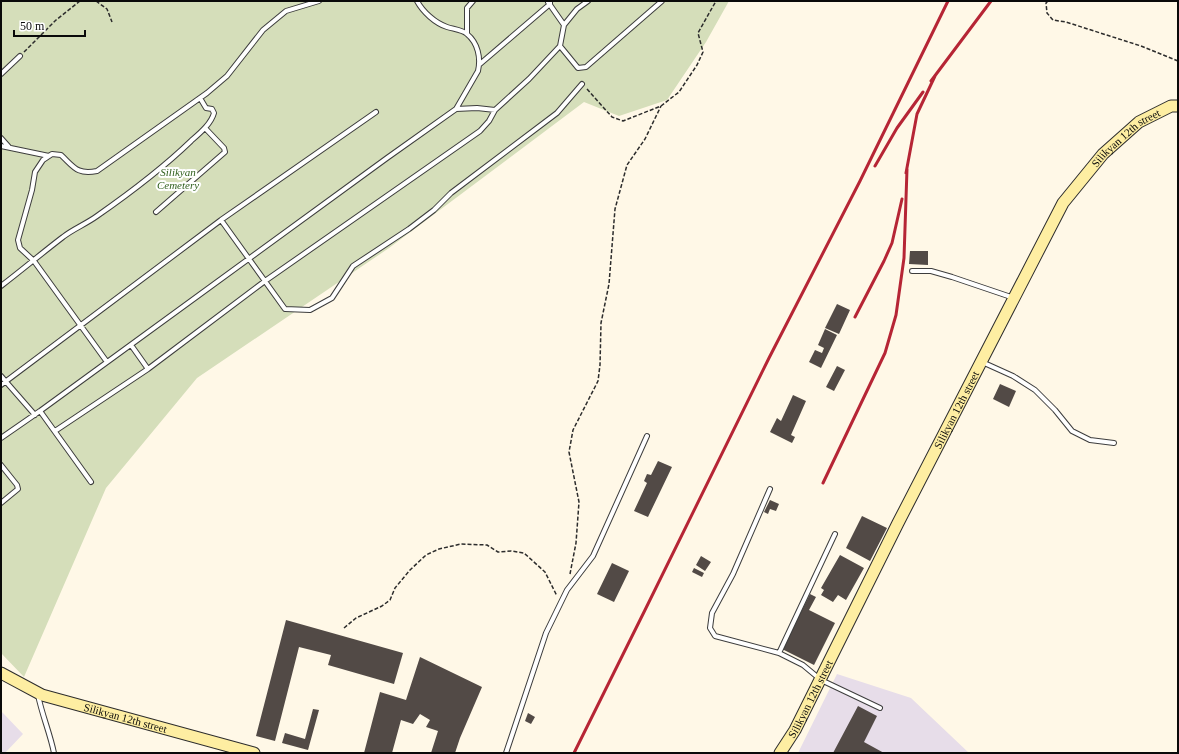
<svg xmlns="http://www.w3.org/2000/svg" width="1179" height="754" font-family="Georgia,serif">
  <style>
    .industrial { fill: #e7dde9 }
    .cemetery { fill: #d5deba }
    .building { fill: #524a46 }
    .lines { fill: none; stroke-linecap: round; stroke-linejoin: round }
    .lane-casing { stroke: #3d3d3d; stroke-width: 6 }
    .secondary-casing { stroke: #2c2c2c; stroke-width: 13 }
    .path { stroke: #2c2c2c; stroke-width: 1.5; stroke-dasharray: 4 2; stroke-linecap: butt }
    .lane { stroke: #fff; stroke-width: 4 }
    .secondary { stroke: #feeea2; stroke-width: 11 }
    .rail { stroke: #b62535; stroke-width: 3 }
    .labels { text-anchor: middle; stroke-width: 4; stroke-linejoin: round; paint-order: stroke }
    .street-label { font-size: 11px; fill: #0a0a0a; stroke: #fff }
    .park-label { font-size: 11px; font-style: italic; fill: #2f5f1c; stroke: #fff }
  </style>
  <rect width="100%" height="100%" fill="#fff8e7"/>
  <path class="industrial" d="M 837,674 L 911,698 L 969,753 L 798,753 Z
    M 1,711 L 23,734 L 5,753 L 1,753 Z"/>
  <path class="cemetery" d="M 1,1 L 729,1 L 706,42 L 667,100 L 619,116 L 584,102 L 389,248 L 197,378 L 106,488 L 24,677 L 1,653 Z"/>
  <path class="building" d="M 910,251 L 928,251 L 928,265 L 909,264 Z
    M 837,304 L 850,310 L 839,334 L 825,328 Z
    M 825,329 L 837,335 L 821,368 L 809,362 L 815,350 L 822,353 L 824,348 L 818,345 Z
    M 837,366 L 845,370 L 834,391 L 826,387 Z
    M 1000,384 L 1016,391 L 1009,407 L 993,399 Z
    M 793,395 L 806,401 L 791,435 L 795,437 L 792,443 L 770,432 L 777,418 L 781,421 Z
    M 658,461 L 672,467 L 648,517 L 634,511 L 647,483 L 644,481 L 647,474 L 651,475 Z
    M 770,500 L 779,504 L 776,511 L 770,509 L 768,514 L 764,512 Z
    M 862,516 L 887,528 L 870,561 L 846,548 Z
    M 840,555 L 864,568 L 846,600 L 838,595 L 833,602 L 821,595 L 824,590 L 821,588 Z
    M 701,556 L 711,562 L 705,571 L 696,565 Z
    M 612,563 L 629,571 L 614,602 L 597,594 Z
    M 694,568 L 704,573 L 702,577 L 692,572 Z
    M 810,594 L 816,597 L 809,610 L 835,623 L 814,665 L 782,649 Z
    M 286,620 L 403,653 L 394,684 L 328,665 L 331,655 L 299,647 L 275,741 L 256,736 Z
    M 420,657 L 482,687 L 460,738 L 455,753 L 431,753 L 438,731 L 426,727 L 430,720 L 420,714 L 413,724 L 401,720 L 392,753 L 364,753 L 380,692 L 406,700 Z
    M 858,706 L 877,716 L 864,742 L 884,753 L 833,753 Z
    M 313,709 L 319,710 L 308,750 L 282,743 L 285,733 L 305,739 Z
    M 528,713 L 535,717 L 531,724 L 525,721 Z"/>
  <g class="lines">
    <g class="lane-casing">
      <path id="lane" d="M 417,1 C 423,12 435,23 447,27 C 453,29 463,30 467,34 C 478,43 481,58 478,71 L 456,109 L 477,108 L 495,110
        M 548,2 L 564,25
        M 467,33 L 467,8 L 473,1
        M 560,46 L 578,68 L 586,67 L 662,1
        M 480,64 L 550,4 L 550,1
        M 1,74 L 20,56
        M 1,138 L 9,147
        M 1,146 L 49,156
        M 156,212 L 225,152 L 224,148 L 205,128
        M 221,220 L 285,309 L 310,310 L 332,298 L 353,266 L 409,229 L 434,210 L 451,193 L 557,113 L 582,84
        M 912,271 L 931,271 L 952,277 L 1014,298
        M 1,286 C 22,270 42,253 63,237 C 73,229 86,224 97,216 C 130,193 162,169 191,141 C 200,133 211,124 214,113 L 212,109 L 206,108 L 200,98
        M 131,345 L 148,369
        M 107,362 L 34,261 L 20,248 L 18,240 L 32,190 L 35,172 L 43,160 L 52,154 L 61,155 C 74,167 77,175 97,171 L 207,93 L 227,76 L 263,30 L 286,11 L 319,1
        M 982,362 L 1013,376 L 1035,390 L 1055,410 L 1072,431 L 1090,440 L 1114,443
        M 1,376 L 35,415
        M 1,385 L 221,220 L 376,112
        M 40,411 L 91,482
        M 55,431 L 148,369 L 265,281 L 480,131 L 489,121 L 495,110 L 529,79 L 560,46 L 564,25 L 577,9 L 588,1
        M 1,438 L 40,411 L 387,158 L 456,109
        M 1,465 L 17,485 L 18,489 L 1,503
        M 770,489 L 733,574 L 712,613 L 710,628 L 715,636 L 779,653
        M 835,534 L 779,653 L 803,665 L 821,680 L 880,708
        M 38,695 C 42,715 50,733 54,753
        M 506,753 L 546,633 L 567,590 L 593,556 L 647,436"/>
    </g>
    <g class="secondary-casing">
      <g id="secondary">
        <path id="s1" d="M 1,673 L 42,695 L 254,753"/>
        <path id="s2" d="M 780,753 L 795,730 L 898,523 L 1063,203 L 1103,154 L 1139,122 L 1171,106 L 1178,106"/>
      </g>
    </g>
    <path class="path" d="M 96,1 L 107,9 L 112,22
      M 1048,1 L 1046,3 L 1047,13 L 1053,20 L 1066,22 L 1141,46 L 1178,61
      M 24,52 L 56,20 L 80,1
      M 587,89 L 612,117 L 623,121 L 661,106 L 679,92 L 697,65 L 703,52 L 698,33 L 716,1
      M 570,574 L 576,543 L 579,502 L 569,452 L 573,430 L 598,381 L 600,365 L 601,323 L 609,284 L 615,209 L 627,165 L 645,139 L 661,106
      M 344,628 L 356,618 L 382,606 L 390,600 L 395,588 L 410,570 L 426,555 L 439,549 L 461,544 L 487,545 L 498,552 L 511,551 L 524,553 L 545,572 L 557,596"/>
    <use href="#lane" class="lane"/>
    <use href="#secondary" class="secondary"/>
    <path class="rail" d="M 931,81 L 991,1
      M 875,166 L 897,128 L 923,92
      M 906,173 L 917,114 L 935,76
      M 855,317 L 884,261 L 892,243 L 902,199
      M 823,483 L 885,353 L 896,315 L 904,258 L 907,169
      M 574,753 L 645,610 L 769,358 L 860,181 L 948,1"/>
  </g>
  <g class="labels">
    <g class="street-label">
      <text dy="4" stroke="none"><textPath href="#s2" startOffset="710">Silikyan 12th street</textPath></text>
      <text dy="4" stroke="none"><textPath href="#s2" startOffset="386">Silikyan 12th street</textPath></text>
      <text dy="4" stroke="none"><textPath href="#s2" startOffset="62">Silikyan 12th street</textPath></text>
      <text dy="4" stroke="none"><textPath href="#s1" startOffset="133">Silikyan 12th street</textPath></text>
    </g>
    <g class="park-label">
      <text x="178" y="176">Silikyan<tspan x="178" dy="13">Cemetery</tspan></text>
    </g>
  </g>
  <rect width="1179" height="754" fill="none" stroke="#0a0a0a" stroke-width="4"/>
  <path d="M14 30v6h71v-6" fill="none" stroke="#0a0a0a" stroke-width="2"/>
  <text x="20" y="30" font-size="12" fill="#0a0a0a" stroke="#ffffff" stroke-width="3" paint-order="stroke">50 m</text>
</svg>
